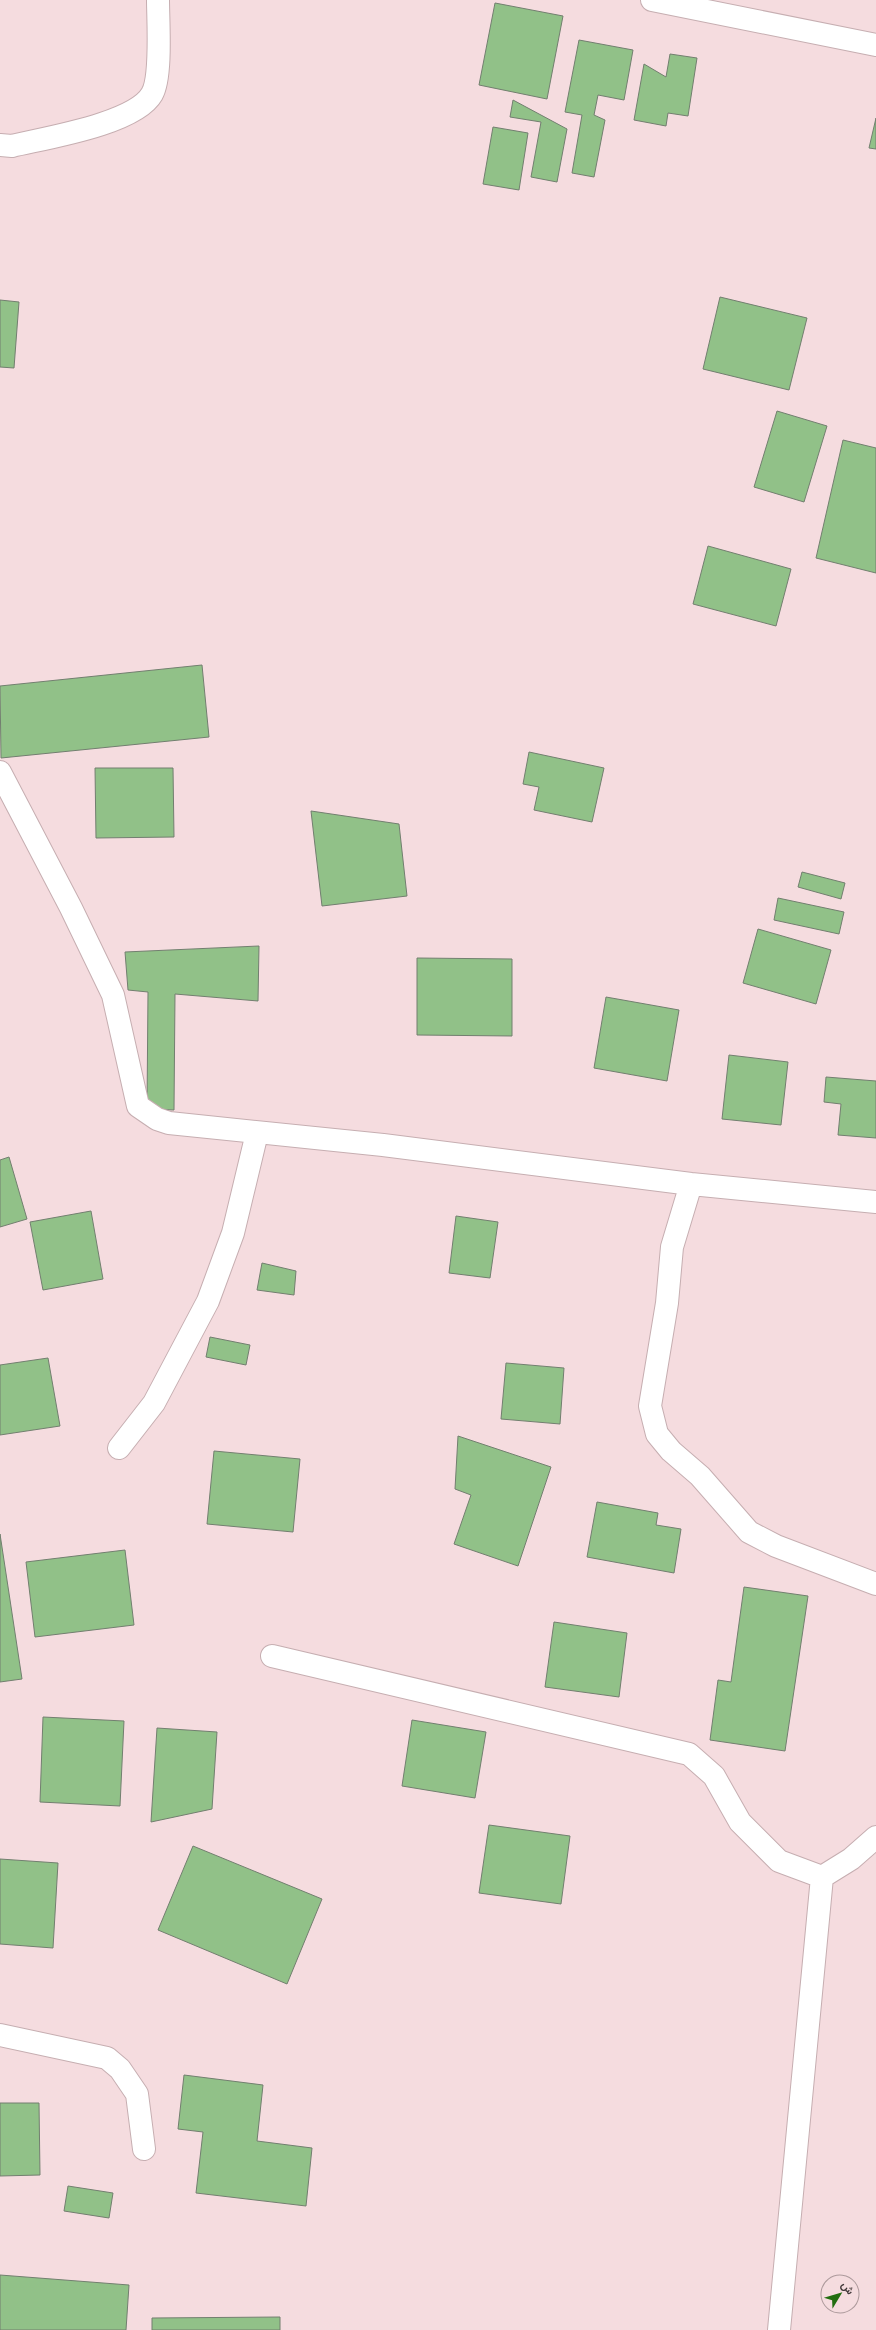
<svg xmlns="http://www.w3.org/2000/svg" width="876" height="2330" font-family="Montserrat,Vazirmatn,sans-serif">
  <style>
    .building { fill: #91c188; stroke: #727f6f }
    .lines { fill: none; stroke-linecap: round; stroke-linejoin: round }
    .minor-casing { stroke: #c6aeb1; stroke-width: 24 }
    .minor { stroke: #fff; stroke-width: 22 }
  </style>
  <rect width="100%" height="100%" fill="#f5dcdf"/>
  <path class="building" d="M 495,3 L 563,16 L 547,99 L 479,85 Z
    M 579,40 L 633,50 L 624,100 L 598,95 L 594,115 L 605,120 L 594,177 L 572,173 L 582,115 L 565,112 Z
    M 670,54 L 697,58 L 688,116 L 668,113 L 666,126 L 634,120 L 644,64 L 666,77 Z
    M 513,100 L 567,129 L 557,182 L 531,177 L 541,122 L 510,117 Z
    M 876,118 L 876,149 L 869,148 Z
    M 493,127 L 528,133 L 519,190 L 483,184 Z
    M 720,297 L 807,318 L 789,390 L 703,369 Z
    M 0,300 L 19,302 L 14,368 L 0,367 Z
    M 777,411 L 827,426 L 804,502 L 754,487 Z
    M 843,440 L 876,448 L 876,573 L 816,558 Z
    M 708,546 L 791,569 L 776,626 L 693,604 Z
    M 202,665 L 209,737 L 1,758 L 0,686 Z
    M 529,752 L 604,768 L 592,822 L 534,810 L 539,787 L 523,784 Z
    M 95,768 L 173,768 L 174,837 L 96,838 Z
    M 311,811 L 399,824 L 407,896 L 322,906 Z
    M 802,872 L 845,883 L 841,899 L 798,887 Z
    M 778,898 L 844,912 L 839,934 L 774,920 Z
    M 758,929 L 831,950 L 816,1004 L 743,983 Z
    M 259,946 L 258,1001 L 175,994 L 174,1110 L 147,1109 L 148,992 L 128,990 L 125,952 Z
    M 417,958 L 512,959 L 512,1036 L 417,1035 Z
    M 606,997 L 679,1010 L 667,1081 L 594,1068 Z
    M 729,1055 L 788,1062 L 781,1125 L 722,1119 Z
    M 826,1077 L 876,1081 L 876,1138 L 838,1135 L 841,1104 L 824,1102 Z
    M 9,1157 L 27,1219 L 0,1227 L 0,1160 Z
    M 91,1211 L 103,1279 L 43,1290 L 30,1222 Z
    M 456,1216 L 498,1222 L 490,1278 L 449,1273 Z
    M 262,1263 L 296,1271 L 294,1295 L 257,1290 Z
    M 210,1337 L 250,1345 L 246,1365 L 206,1357 Z
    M 48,1358 L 60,1426 L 0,1435 L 0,1365 Z
    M 506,1363 L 564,1368 L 560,1424 L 501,1419 Z
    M 458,1436 L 551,1467 L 518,1566 L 454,1544 L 471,1495 L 455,1489 Z
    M 214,1451 L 300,1459 L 293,1532 L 207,1524 Z
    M 597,1502 L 658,1513 L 656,1525 L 681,1529 L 674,1573 L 587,1557 Z
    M 0,1534 L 22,1679 L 0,1682 Z
    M 125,1550 L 134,1625 L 35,1637 L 26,1562 Z
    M 744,1587 L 808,1596 L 785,1751 L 710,1740 L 718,1680 L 731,1682 Z
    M 554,1622 L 627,1633 L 619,1697 L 545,1687 Z
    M 43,1717 L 124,1721 L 120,1806 L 40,1802 Z
    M 412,1720 L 486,1732 L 475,1798 L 402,1786 Z
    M 157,1728 L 217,1732 L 212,1809 L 151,1822 Z
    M 489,1825 L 570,1836 L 561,1904 L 479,1893 Z
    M 193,1846 L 322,1899 L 287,1984 L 158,1930 Z
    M 0,1859 L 58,1863 L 53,1948 L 0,1944 Z
    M 184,2075 L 263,2085 L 257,2141 L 312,2148 L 306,2206 L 196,2193 L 203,2132 L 178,2129 Z
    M 0,2103 L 39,2103 L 40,2175 L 0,2176 Z
    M 68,2186 L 113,2193 L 109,2218 L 64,2211 Z
    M 0,2275 L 129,2285 L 126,2330 L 0,2330 Z
    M 280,2317 L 280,2330 L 152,2330 L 152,2318 Z"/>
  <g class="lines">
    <g class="minor-casing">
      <path id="minor" d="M 652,0 L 876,45
        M 0,145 L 12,146 C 45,138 135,124 152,94 C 162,77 158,21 158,0
        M 0,772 L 71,908 L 113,995 L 138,1106 L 157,1119 L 169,1123 L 383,1145 L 691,1184 L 876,1202
        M 691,1184 L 672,1247 L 667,1303 L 650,1406 L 657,1434 L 671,1451 L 700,1476 L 749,1532 L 776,1546 L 876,1584
        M 119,1448 L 154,1403 L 208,1301 L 233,1233 L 257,1133
        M 272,1656 L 689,1754 L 714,1776 L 740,1822 L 779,1861 L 822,1877 L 851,1859 L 876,1837
        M 0,2035 L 107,2058 L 120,2069 L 137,2094 L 144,2149
        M 779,2330 L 822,1877"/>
    </g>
    <use href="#minor" class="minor"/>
  </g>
  <g transform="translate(840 2294) rotate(52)"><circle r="19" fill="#f5dcdf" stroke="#ad9a9c"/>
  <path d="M0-3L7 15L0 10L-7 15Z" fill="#226e10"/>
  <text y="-6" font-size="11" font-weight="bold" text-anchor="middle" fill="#403738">ش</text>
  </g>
</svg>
